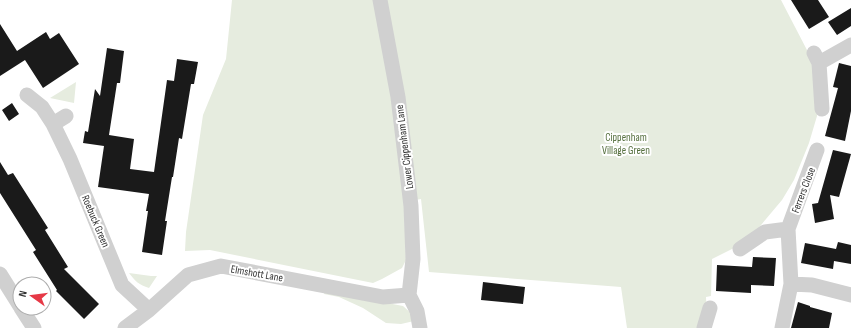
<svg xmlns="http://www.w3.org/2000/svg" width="851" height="328" font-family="'Sofia Sans Condensed',sans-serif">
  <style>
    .green { fill: #e6ecdf }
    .building { fill: #1a1a1a }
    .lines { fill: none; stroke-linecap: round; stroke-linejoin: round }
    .street { stroke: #d0d0d0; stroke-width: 15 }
    .labels { text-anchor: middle; stroke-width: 4; stroke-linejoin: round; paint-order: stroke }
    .park-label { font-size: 11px; fill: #56703f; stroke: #fff }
    .street-label { font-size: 11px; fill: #333; stroke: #fff }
  </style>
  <rect width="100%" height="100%" fill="#fff"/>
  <path class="green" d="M 232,0 L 781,0 L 808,52 L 815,73 L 817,116 L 809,143 L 794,180 L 782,200 L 756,231 L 734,248 L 712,259 L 711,296 L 706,297 L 707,324 L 706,328 L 627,328 L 621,287 L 429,272 L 421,199 L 404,202 L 406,260 L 402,268 L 382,279 L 373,283 L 210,250 L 185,251 L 186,232 L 203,115 L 226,59 Z
    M 76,82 L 74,103 L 50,98 Z
    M 129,273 L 151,276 L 157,276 L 149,288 C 139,285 135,281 129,273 Z
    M 325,291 L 403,306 L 413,315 L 414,321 L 401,324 L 386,323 L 363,308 L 339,297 L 324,294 Z"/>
  <path class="building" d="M 791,0 L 818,0 L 829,17 L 809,29 Z
    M 851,8 L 851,26 L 837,35 L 828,22 Z
    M 0,24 L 17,51 L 46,32 L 50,39 L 59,33 L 79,64 L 43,88 L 25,60 L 0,76 Z
    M 107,48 L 124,51 L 120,83 L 117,83 L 109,135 L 134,139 L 130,169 L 154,172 L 167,80 L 174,81 L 177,59 L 198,62 L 194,84 L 191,84 L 182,139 L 179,138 L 173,177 L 172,177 L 165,221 L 167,221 L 162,255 L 142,252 L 148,211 L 146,211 L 149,194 L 98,187 L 104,146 L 83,143 L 85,131 L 88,132 L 95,89 L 100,96 Z
    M 839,63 L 851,66 L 851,111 L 845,141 L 825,136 L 838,88 L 833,87 Z
    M 12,103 L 19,114 L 9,121 L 2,110 Z
    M 833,150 L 851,154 L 839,197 L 830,195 L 834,219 L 815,223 L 812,204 L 818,203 Z
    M 0,162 L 8,175 L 13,173 L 48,228 L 45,230 L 68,267 L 64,269 L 99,304 L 84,319 L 56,291 L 57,290 L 33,252 L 36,250 L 0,193 Z
    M 838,242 L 851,245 L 851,264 L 834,261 L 833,269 L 801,263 L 805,243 L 836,249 Z
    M 753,257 L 776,258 L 774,286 L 751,285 L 751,293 L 716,291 L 717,265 L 752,267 Z
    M 483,282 L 525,287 L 523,304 L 481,300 Z
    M 798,302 L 810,306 L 810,307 L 832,313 L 829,328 L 791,328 Z"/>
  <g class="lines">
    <path class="street" d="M 380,0 L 398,97 L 411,206 L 413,259 L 409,295
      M 814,53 L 819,63 L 822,109
      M 819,63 L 851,45
      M 27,95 L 42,107 L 53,124 L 70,159 L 122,285 L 149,310
      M 53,124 L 66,116
      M 740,249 L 765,232 L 788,229
      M 0,274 L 20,306
      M 791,284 L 812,285 L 851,295
      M 409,295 L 417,311 L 420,328
      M 21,308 L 34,328
      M 125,328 L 149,310 L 188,275 L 221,266 L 383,297 L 409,295
      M 704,328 L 710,308
      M 782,328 L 791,284 L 788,229 L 817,150"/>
  </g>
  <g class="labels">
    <g class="park-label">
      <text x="626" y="141">Cippenham<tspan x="626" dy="13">Village Green</tspan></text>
    </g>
    <g class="street-label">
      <text transform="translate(404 147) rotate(-97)" y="4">Lower Cippenham Lane</text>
      <text transform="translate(803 190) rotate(-69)" y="4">Ferrers Close</text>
      <text transform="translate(96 221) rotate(67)" y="4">Roebuck Green</text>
      <text transform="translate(257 273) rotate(10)" y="4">Elmshott Lane</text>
    </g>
  </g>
  <g transform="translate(32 296) rotate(284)"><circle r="19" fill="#ffffff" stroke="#adadad"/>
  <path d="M0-3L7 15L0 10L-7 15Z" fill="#e63946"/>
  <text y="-6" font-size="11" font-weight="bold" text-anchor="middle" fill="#333333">N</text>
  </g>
</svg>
